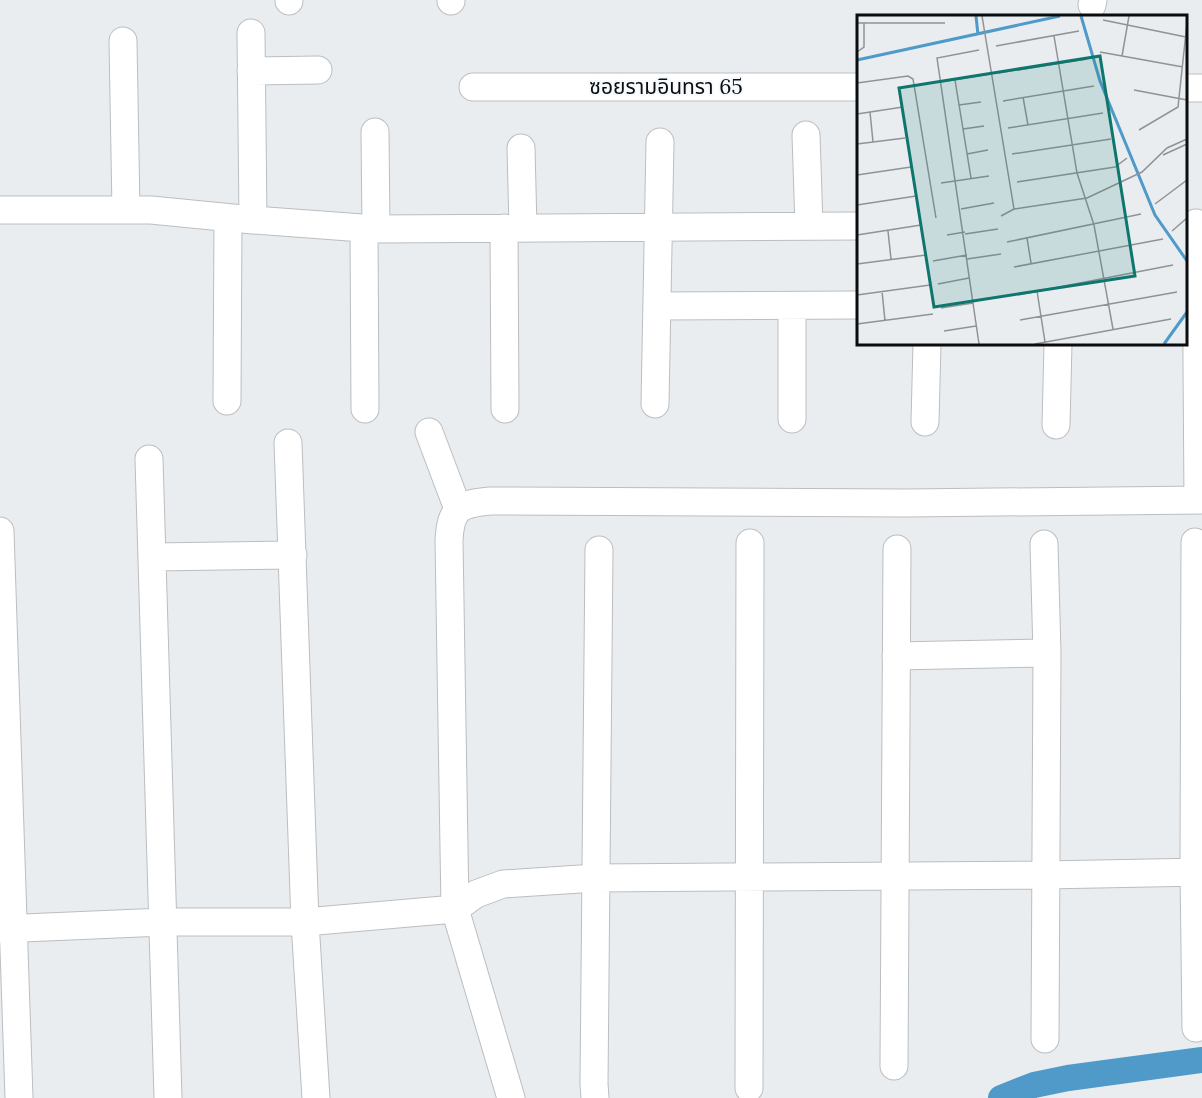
<svg xmlns="http://www.w3.org/2000/svg" width="1202" height="1098" font-family="Lora,'Noto Sans Thai',serif">
  <style>
    .lines { fill: none; stroke-linecap: round; stroke-linejoin: round }
    .canal { stroke: #4f9ac9; stroke-width: 26 }
    .minor-casing { stroke: #bbbec1; stroke-width: 29 }
    .minor { stroke: #fff; stroke-width: 27 }
    .labels { text-anchor: middle; stroke-width: 4.5; stroke-linejoin: round; paint-order: stroke }
    .street-label { font-size: 21px; fill: #0b0c0d; stroke: #f7fafd }
    .inset-river { fill: none; stroke: #4f9ac9; stroke-width: 3 }
    .inset-road { fill: none; stroke: #909395; stroke-width: 1.5 }
    .view { fill: #0f766e; fill-opacity: 0.15; stroke: #0f766e; stroke-width: 3 }
    .inset-edge { fill: none; stroke: #0b0c0d; stroke-width: 3 }
  </style>
  <rect width="100%" height="100%" fill="#e9edf0"/>
  <g class="lines">
    <path class="canal" d="M 1001,1098 L 1034,1085 L 1068,1078 L 1202,1060"/>
    <g class="minor-casing">
      <path id="minor" d="M 451,0 L 451,1
        M 289,1 L 289,0
        M 1092,5 L 1093,0
        M 251,33 L 253,220
        M 123,41 L 126,210
        M 251,71 L 318,70
        M 473,87 L 858,87
        M 1186,88 L 1202,88
        M 375,132 L 376,229
        M 806,135 L 809,226
        M 521,148 L 523,228
        M 0,210 L 151,210 L 253,220 L 376,229 L 858,226
        M 1196,223 L 1198,500
        M 364,228 L 365,409
        M 504,228 L 505,409
        M 657,306 L 858,305
        M 792,306 L 792,419
        M 227,401 L 228,218
        M 655,404 L 660,142
        M 925,422 L 927,344
        M 1056,425 L 1058,344
        M 429,432 L 458,509
        M 288,443 L 305,922 L 316,1098
        M 149,459 L 168,1098
        M 0,531 L 19,1098
        M 1195,542 L 1194,872 L 1196,1028
        M 1044,544 L 1047,653 L 1045,1039
        M 153,557 L 293,555
        M 896,656 L 1047,653
        M 0,929 L 163,922 L 305,922 L 455,909 L 476,894 L 503,884 L 595,878 L 1045,875 L 1202,872
        M 894,1066 L 897,549
        M 749,1088 L 750,543
        M 511,1098 L 455,909 L 449,540 C 451,508 459,504 490,501 L 907,503 L 1202,500
        M 595,1098 L 594,1084 L 599,550"/>
    </g>
    <use href="#minor" class="minor"/>
  </g>
  <g class="labels">
    <g class="street-label">
      <text x="666" y="94">ซอยรามอินทรา 65</text>
    </g>
  </g>
  <g transform="translate(857 15)">
    <rect width="330" height="330" fill="#e9edf0"/>
    <path class="inset-river" d="M 119,1 L 121,20M 224,1 L 243,66 L 298,200 L 330,246M 0,45 L 203,1M 307,329 L 330,297"/>
    <path class="inset-road" d="M 125,1 L 157,194M 246,5 L 329,22M 0,8 L 88,8M 197,21 L 220,158 L 237,210 L 256,314M 139,31 L 222,16M 0,37 L 7,32 L 7,8M 243,37 L 326,52M 265,41 L 272,1M 141,58 L 230,44M 98,65 L 114,163M 83,67 L 134,59M 0,68 L 51,61 L 56,64 L 79,203M 277,75 L 330,85M 166,82 L 171,110M 146,86 L 237,71M 102,90 L 124,87M 13,97 L 16,127M 0,99 L 46,92M 151,113 L 246,98M 106,114 L 127,111M 282,115 L 321,92 L 330,8M 0,129 L 48,123M 110,139 L 131,135M 155,139 L 254,124M 306,140 L 330,129M 0,160 L 54,152M 160,167 L 258,152 L 270,143M 84,168 L 132,161M 298,189 L 330,165M 0,190 L 59,181M 104,194 L 137,188M 144,201 L 157,194 L 230,183 L 285,157 L 310,133 L 330,124M 31,216 L 34,244M 315,216 L 330,203M 108,219 L 141,214M 0,220 L 64,210M 90,220 L 108,217M 170,223 L 174,248M 150,227 L 284,199M 110,244 L 144,239M 76,246 L 110,240M 0,249 L 69,240M 157,252 L 306,224M 81,269 L 112,263M 25,276 L 28,306M 180,276 L 188,327M 0,280 L 73,270M 161,280 L 316,250M 84,293 L 116,288M 163,305 L 320,277M 0,309 L 76,299M 87,316 L 119,311M 122,329 L 80,43 L 122,35M 178,329 L 314,304"/>
    <path class="view" d="M 243,41 L 278,261 L 77,292 L 42,73 Z"/>
    <rect width="330" height="330" class="inset-edge"/>
  </g>
</svg>
